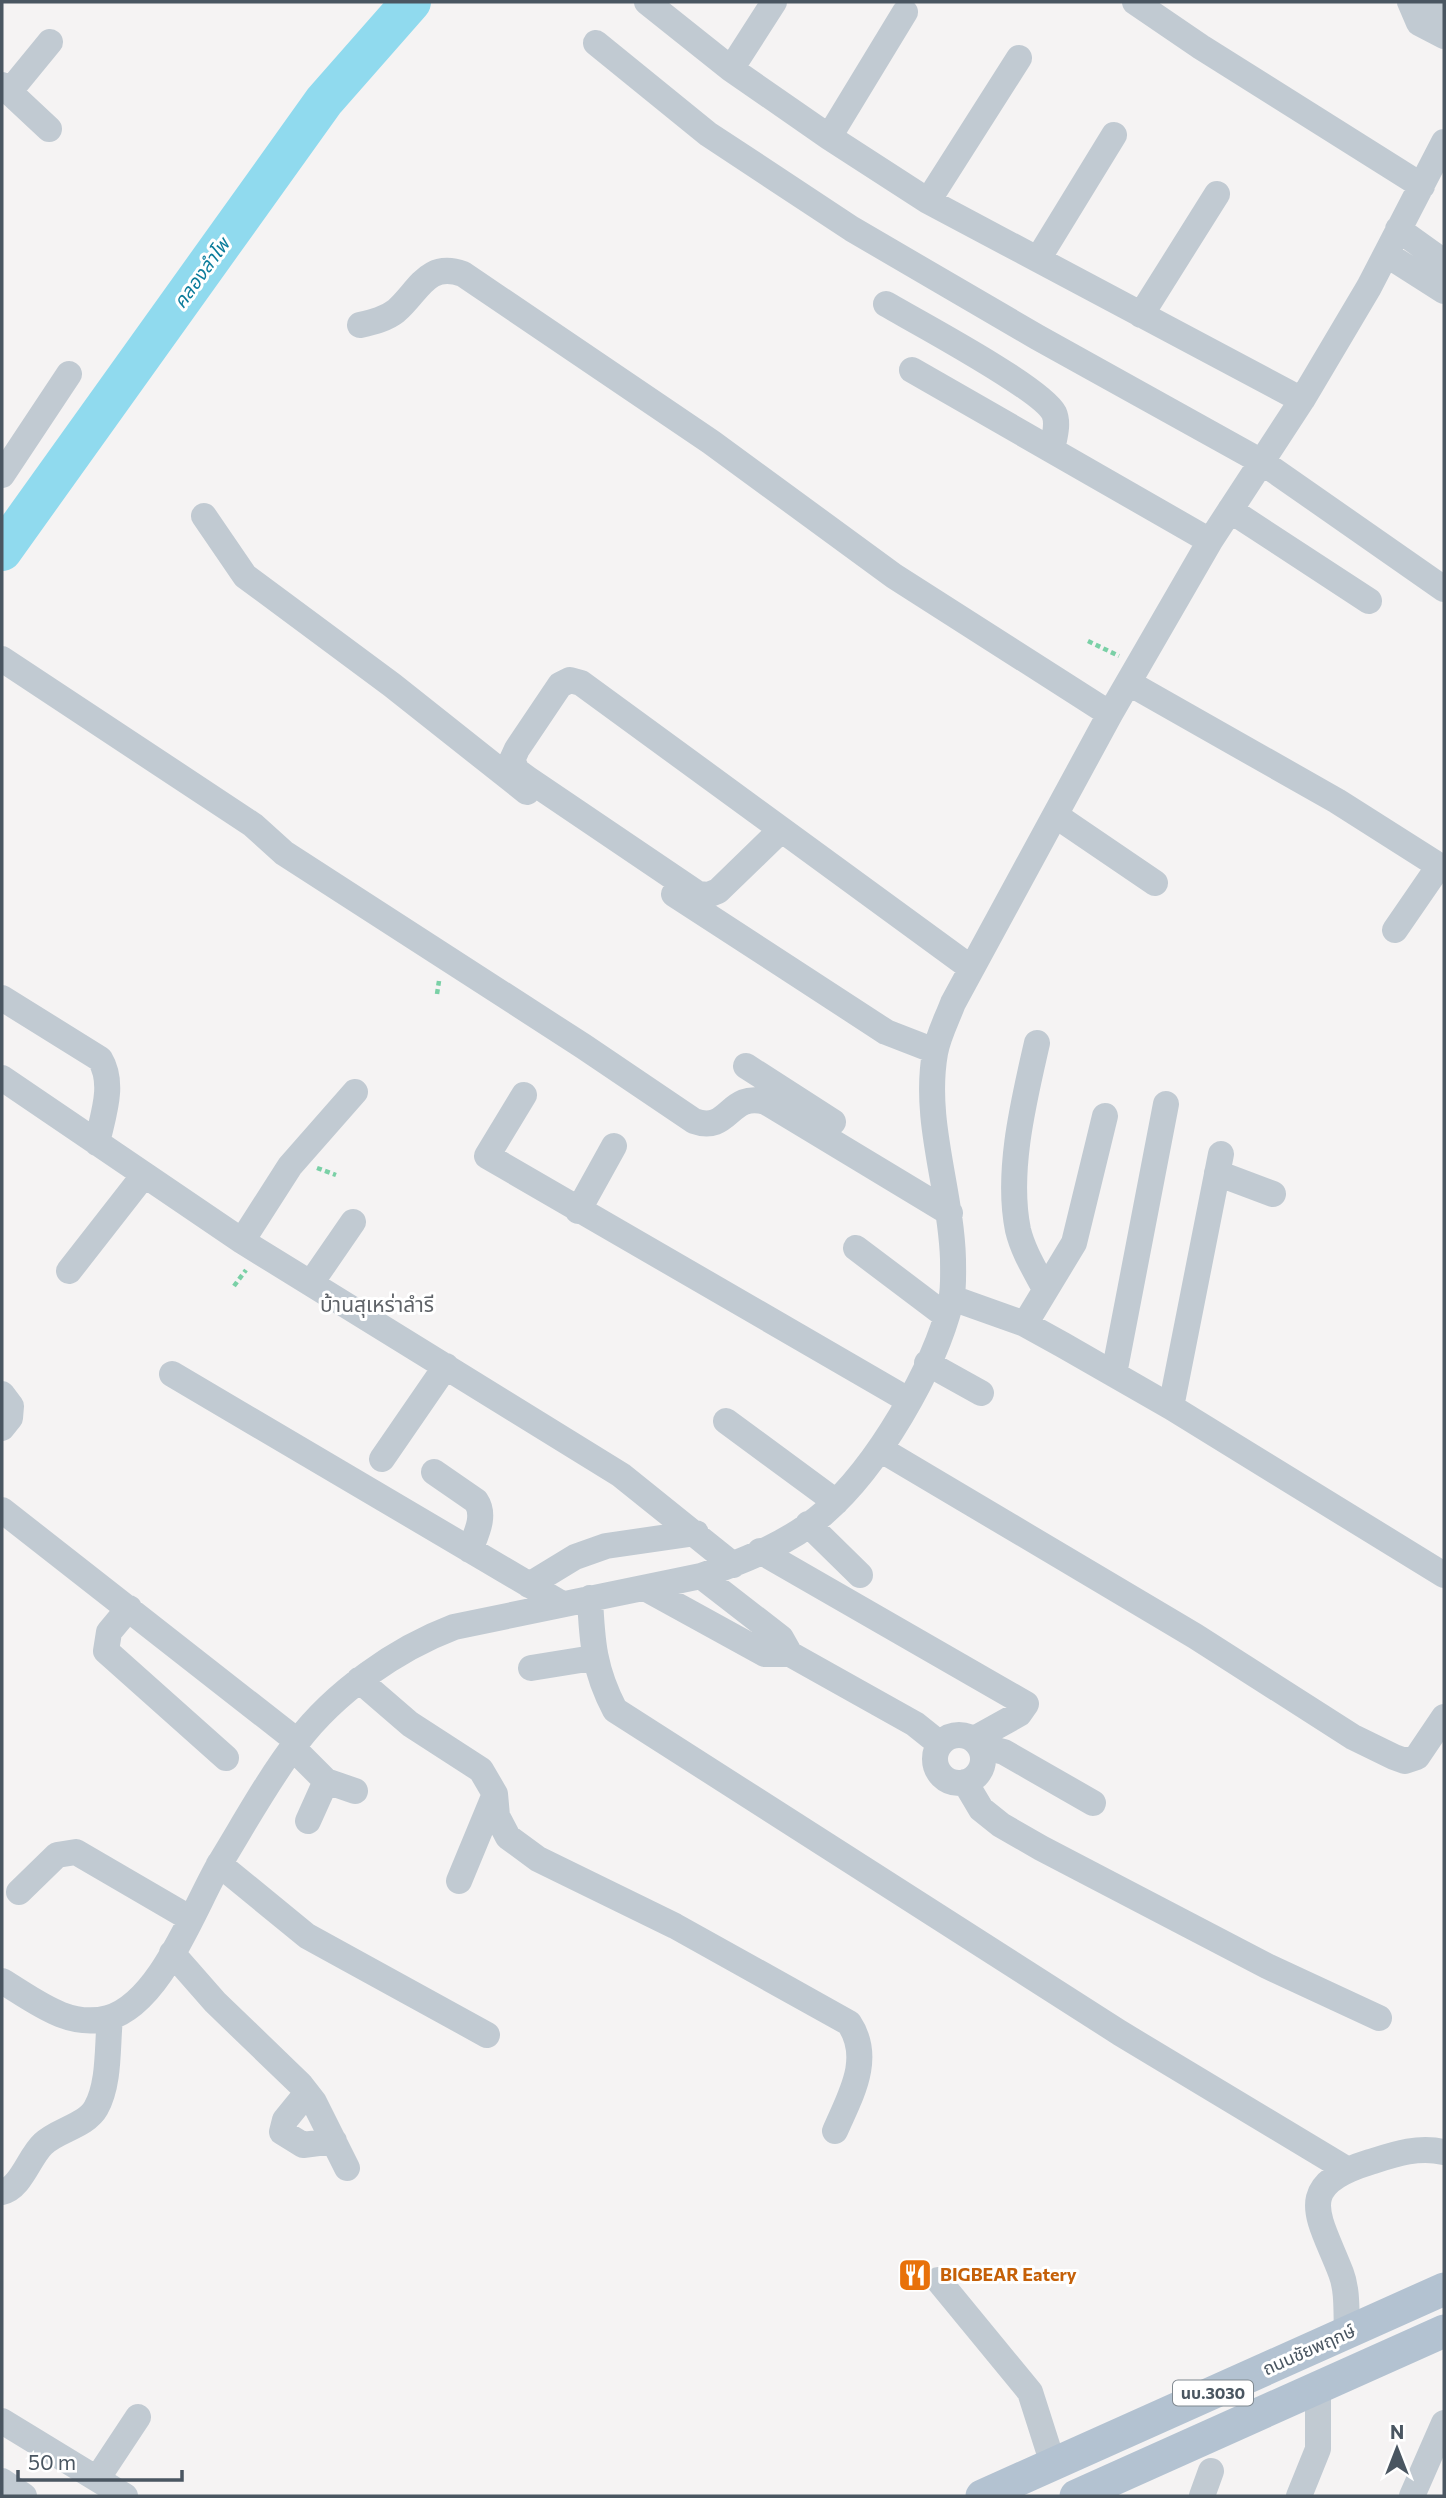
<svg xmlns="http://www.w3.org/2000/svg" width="1446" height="2498" font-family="Commissioner,'Noto Sans Thai',sans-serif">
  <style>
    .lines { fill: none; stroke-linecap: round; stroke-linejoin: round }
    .river { stroke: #90daee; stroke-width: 40 }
    .path { stroke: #7ad0a6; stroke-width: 4.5; stroke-dasharray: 5 3.5; stroke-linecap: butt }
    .minor { stroke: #c1cad2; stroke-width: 26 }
    .major { stroke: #b3c2d1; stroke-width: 33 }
    .labels { text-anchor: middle; stroke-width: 6; stroke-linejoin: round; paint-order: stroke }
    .shield { fill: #fff; stroke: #808990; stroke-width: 2 }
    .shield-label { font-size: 16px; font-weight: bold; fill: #4a5661 }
    .food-label { font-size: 18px; font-weight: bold; fill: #c56008; stroke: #fff; text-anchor: start }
    .street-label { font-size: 18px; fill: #4a5661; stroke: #fff }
    .water-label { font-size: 19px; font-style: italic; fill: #0c7c9b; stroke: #fff }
    .quarter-label { font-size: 21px; fill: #5f6368; stroke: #fff }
  </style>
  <rect width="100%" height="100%" fill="#f5f3f3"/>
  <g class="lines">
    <path class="river" d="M 2,551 L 324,101 L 411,2"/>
    <path class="path" d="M 1088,641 L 1119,656
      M 437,994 L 439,981
      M 317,1168 L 336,1175
      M 234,1286 L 246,1270"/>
    <path class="minor" d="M 647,2 L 731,69 L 829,137 L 928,201 L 1302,400
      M 1135,2 L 1201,47 L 1422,186
      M 1410,2 L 1419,23 L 1444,36
      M 1426,2 L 1444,11
      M 596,43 L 708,134 L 852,229 L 1037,337 L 1262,462 L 1444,589
      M 731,69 L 774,2
      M 2,85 L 49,129
      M 9,92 L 50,42
      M 829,137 L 905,12
      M 928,201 L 1019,58
      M 1398,229 L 1444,262
      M 1386,254 L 1444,291
      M 1038,259 L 1114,135
      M 886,304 C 917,322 1041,388 1054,413 C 1059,424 1054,438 1052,450
      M 1141,315 L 1217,194
      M 360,325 C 373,322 386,319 396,311 C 419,291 427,261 463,274 L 711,442 L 894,576 L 1110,714
      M 912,370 L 1210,541
      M 2,475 L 69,374
      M 1230,510 L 1369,601
      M 204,516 L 245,576 L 392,685 L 527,792
      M 2,659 L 253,825 L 284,853 L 583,1046 L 694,1121 C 730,1134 728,1091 766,1102 L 950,1213
      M 1129,683 L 1337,801 L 1444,869
      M 1055,815 L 1155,883
      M 781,830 L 718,891 L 708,895 L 698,894 L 528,779 L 517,771 L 512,760 L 517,749 L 560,685 L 570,680 L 581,683 L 971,968
      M 674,894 L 886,1032 L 935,1051
      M 1395,930 L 1439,866
      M 2,998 L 100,1059 C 115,1084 103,1115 97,1143
      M 1037,1043 C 1024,1100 1006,1172 1018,1230 C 1023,1251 1035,1270 1045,1289
      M 746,1066 L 833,1122
      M 2,1078 L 242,1241 L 621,1475 L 733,1565
      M 524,1095 L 487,1156 L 908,1400
      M 1217,1173 L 1273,1194
      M 578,1211 L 614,1146
      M 242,1241 L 290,1166 L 355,1092
      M 856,1248 L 946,1316
      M 69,1271 L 144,1175
      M 311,1283 L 353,1222
      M 952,1298 L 1025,1324 L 1063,1345 L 1171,1407 L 1444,1575
      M 1025,1324 L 1074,1243 L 1105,1116
      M 927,1363 L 981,1393
      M 172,1374 L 562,1604
      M 1114,1374 L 1166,1104
      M 2,1394 L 11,1406 L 10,1418 L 2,1428
      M 1171,1407 L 1221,1154
      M 726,1421 L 836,1502
      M 880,1449 L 1195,1636 L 1353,1737 L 1394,1757 L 1405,1761 L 1417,1757 L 1444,1717
      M 382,1459 L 446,1366
      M 434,1472 L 476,1501 C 486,1516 476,1534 470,1550
      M 2,1510 L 297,1741
      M 808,1524 L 860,1575
      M 760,1551 L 1026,1704 L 1019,1714 L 974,1739
      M 529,1585 L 575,1557 L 606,1546 L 696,1533
      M 645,1588 L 765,1654 L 790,1654 L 781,1638 L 701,1576
      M 590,1598 C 592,1642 594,1670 615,1710 L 1120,2033 L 1346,2169
      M 129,1608 L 109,1632 L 106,1651 L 226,1758
      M 790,1654 L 915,1724 L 940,1744
      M 531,1668 L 593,1658
      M 359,1680 L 410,1724 L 481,1770 L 495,1794 L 497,1816 L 508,1837 L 538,1859 L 675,1926 L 849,2023 C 873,2059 850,2096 835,2131
      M935 1759a24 24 0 1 1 48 0a24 24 0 1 1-48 0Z
      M 980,1746 L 1004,1752 L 1093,1803
      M 293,1748 L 326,1781 L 355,1791
      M 965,1782 L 981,1809 L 1001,1825 L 1041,1848 L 1267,1966 L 1379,2018
      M 308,1821 L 326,1781
      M 219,1864 L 307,1936 L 487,2035
      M 459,1881 L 495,1794
      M 19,1892 L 57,1855 L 76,1852 L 191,1919
      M 172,1953 L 215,2002 L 300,2084 L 314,2102 L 347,2168
      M 2,1981 C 34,2000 68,2029 108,2018 C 161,2003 194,1907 220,1863 C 244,1824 269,1778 297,1742 C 335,1692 396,1649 454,1627 L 701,1576 C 743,1561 790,1543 824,1513 C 877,1467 934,1370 951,1301 C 954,1288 953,1272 953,1259 C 951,1189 923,1122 935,1053 C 938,1036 947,1019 953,1003 L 1110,714 L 1210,541 L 1302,400 L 1369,287 L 1444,142
      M 307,2093 L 285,2120 L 282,2132 L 303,2145 L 334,2141
      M 2,2192 C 21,2188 29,2157 43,2144 C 57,2130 86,2126 96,2108 C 110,2083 107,2045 110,2018
      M 938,2280 L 1030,2392 L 1053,2464
      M 1347,2333 C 1346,2314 1348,2291 1341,2273 C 1319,2216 1292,2186 1370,2162 C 1395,2154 1418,2146 1444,2152
      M 2,2421 L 125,2496
      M 97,2479 L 138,2417
      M 2,2481 L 24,2496
      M 1202,2496 L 1211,2471
      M 1299,2496 L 1318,2449 L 1318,2388
      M 1412,2496 L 1444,2423"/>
    <path class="major" d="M 982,2496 L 1444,2289
      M 1076,2496 L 1444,2331"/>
  </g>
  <defs>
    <g id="restaurant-square" transform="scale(1.75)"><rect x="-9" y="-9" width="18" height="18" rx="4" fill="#e8710a" stroke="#fff"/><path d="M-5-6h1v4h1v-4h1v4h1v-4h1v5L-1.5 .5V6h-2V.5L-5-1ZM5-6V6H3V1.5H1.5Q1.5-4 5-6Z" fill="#fff"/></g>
  </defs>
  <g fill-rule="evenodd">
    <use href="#restaurant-square" x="915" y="2275"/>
  </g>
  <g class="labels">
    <rect class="shield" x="1173" y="2380.5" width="80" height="25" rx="5"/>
    <g class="shield-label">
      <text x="1213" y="2399">นบ.3030</text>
    </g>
    <g class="food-label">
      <text x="940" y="2281">BIGBEAR Eatery</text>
    </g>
    <g class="street-label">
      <text transform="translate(1309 2350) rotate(-24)" y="6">ถนนชัยพฤกษ์</text>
    </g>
    <g class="water-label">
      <text transform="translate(201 273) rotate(-54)" y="7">คลองลำโพ</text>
    </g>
    <g class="quarter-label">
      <text x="377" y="1312">บ้านสุเหร่าลำรี</text>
    </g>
  </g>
  <rect width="1446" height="2498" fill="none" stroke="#4a5661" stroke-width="7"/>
  <g transform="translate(1397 2449)" stroke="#ffffff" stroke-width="5" paint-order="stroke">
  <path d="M0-5L12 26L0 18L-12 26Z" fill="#4a5661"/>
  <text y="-10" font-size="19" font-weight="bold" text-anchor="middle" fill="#4a5661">N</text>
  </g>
  <path d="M18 2470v10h164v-10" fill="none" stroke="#4a5661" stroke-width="3.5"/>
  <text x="28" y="2470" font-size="21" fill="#4a5661" stroke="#ffffff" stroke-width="5" paint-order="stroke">50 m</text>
</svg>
